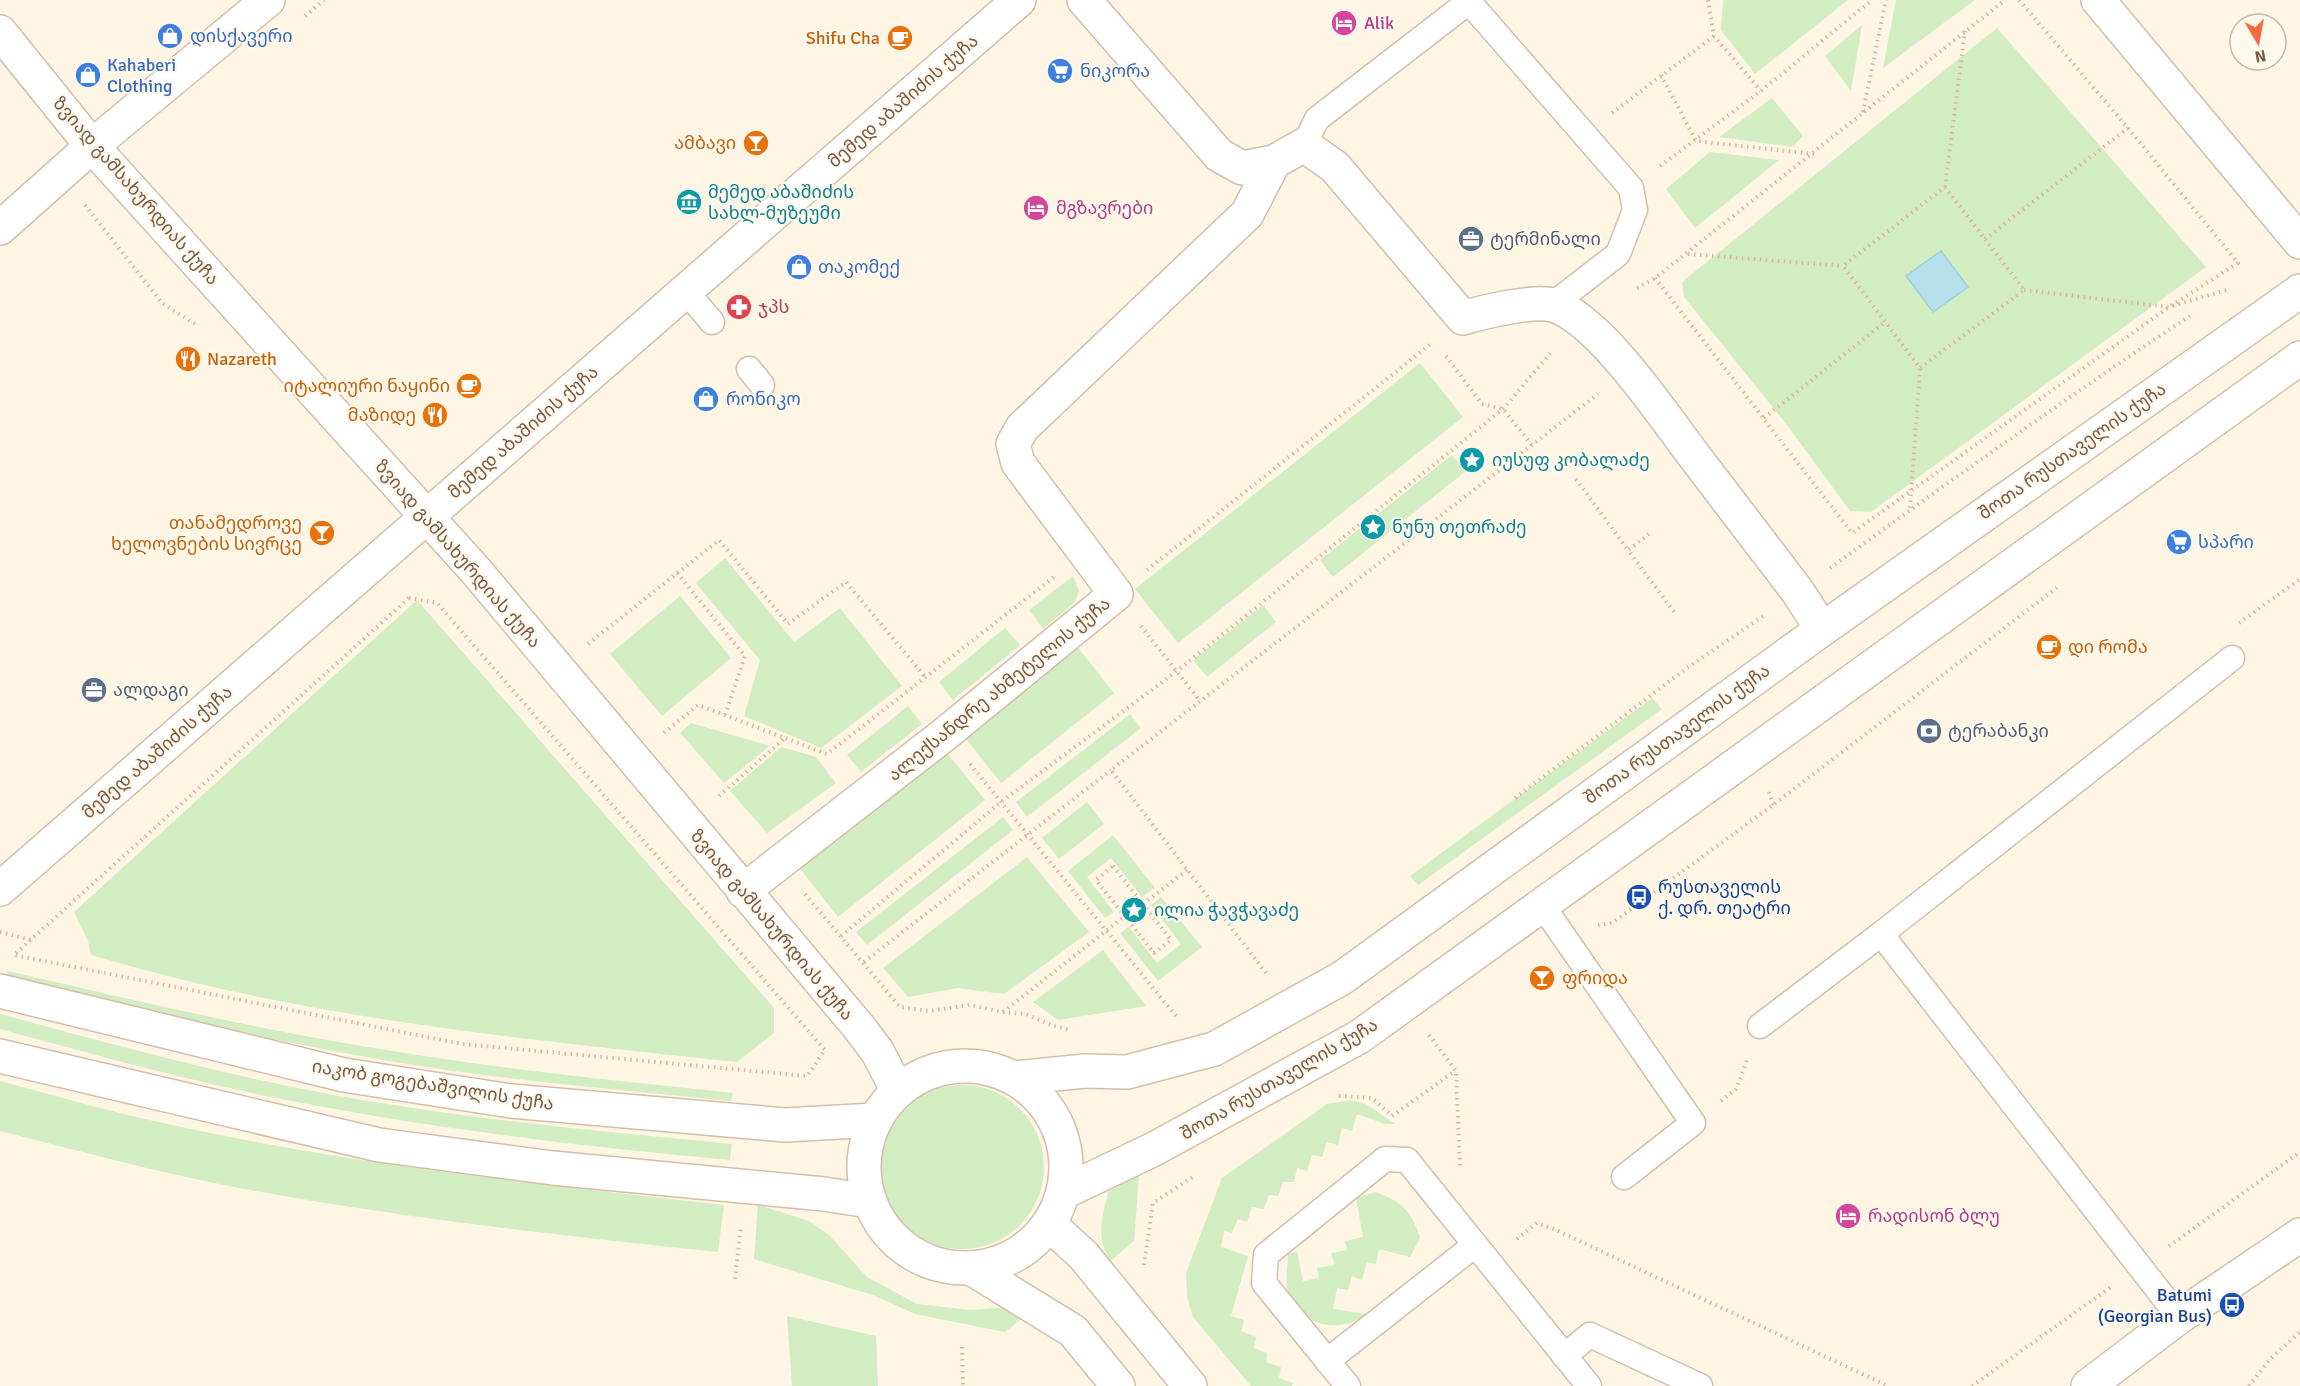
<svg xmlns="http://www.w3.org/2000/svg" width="2300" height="1386" font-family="Signika,'Noto Sans Georgian',sans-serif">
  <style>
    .green { fill: #d2edc1 }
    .water { fill: #b7e1ea; stroke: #9cd1dc; stroke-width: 1.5 }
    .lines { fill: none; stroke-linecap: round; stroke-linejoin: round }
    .service-casing { stroke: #d3beac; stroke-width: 27 }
    .minor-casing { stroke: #d3beac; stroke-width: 36 }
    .secondary-casing { stroke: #d6bea9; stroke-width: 36 }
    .path { stroke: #dbb69c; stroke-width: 4; stroke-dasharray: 1.5 4.5; stroke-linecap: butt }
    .service { stroke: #fff; stroke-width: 24 }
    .minor { stroke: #fff; stroke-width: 33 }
    .secondary { stroke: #fff; stroke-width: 33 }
    .labels { text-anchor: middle; stroke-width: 4.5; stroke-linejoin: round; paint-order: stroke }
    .hotel-label { font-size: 18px; fill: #b23c85; stroke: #fff8ec; text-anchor: start }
    .shop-label { font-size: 18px; fill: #366cbe; stroke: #fff8ec; text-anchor: start }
    .food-label { font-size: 18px; fill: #c56008; stroke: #fff8ec; text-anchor: end }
    .street-label { font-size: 18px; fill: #795a47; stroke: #fff8ec }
    .culture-label { font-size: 18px; fill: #0d838f; stroke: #fff8ec; text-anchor: start }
    .service-label { font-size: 18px; fill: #4e5e75; stroke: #fff8ec; text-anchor: start }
    .health-label { font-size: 18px; fill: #be3a42; stroke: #fff8ec; text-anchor: start }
    .transit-label { font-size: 18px; fill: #164399; stroke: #fff8ec; text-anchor: start }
  </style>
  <rect width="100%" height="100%" fill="#fef5e4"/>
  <path class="green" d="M 1723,0 L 1848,0 L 1755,74 L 1721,30 Z
    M 1896,0 L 1975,0 L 1883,68 Z
    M 1862,25 L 1851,91 L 1825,56 Z
    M 1997,28 L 2206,267 L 1871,512 L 1850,511 L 1787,425 L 1684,297 L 1682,282 Z
    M 1772,98 L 1803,136 L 1792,147 L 1719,137 Z
    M 1710,152 L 1779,160 L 1695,228 L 1666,189 Z
    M 1420,363 L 1463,417 L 1178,643 L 1135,589 Z
    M 1452,455 L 1466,471 L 1333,577 L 1320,560 Z
    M 725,558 L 794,642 L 840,608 L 902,686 L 821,748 L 744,716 L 760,660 L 696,583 Z
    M 1073,576 L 1079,591 L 1075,602 L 1043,629 L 1029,610 Z
    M 680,596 L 731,658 L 662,716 L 610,654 Z
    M 417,600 L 774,1008 L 774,1033 L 737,1062 C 555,1042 370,1025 192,982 C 158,974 124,964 91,955 L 88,941 L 74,912 Z
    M 1263,605 L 1276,622 L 1207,677 L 1193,660 Z
    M 1005,628 L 1020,645 L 953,700 L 939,682 Z
    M 1072,640 L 1114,693 L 1001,783 L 959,730 Z
    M 1652,698 L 1662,709 L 1418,885 L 1410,876 Z
    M 908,706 L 922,724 L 861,772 L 847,755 Z
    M 1130,714 L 1141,728 L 1027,817 L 1016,802 Z
    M 691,723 L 770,746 L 724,783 L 680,733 Z
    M 940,744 L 985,800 L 838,917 L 794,861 Z
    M 781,747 L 816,757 L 836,783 L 767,833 L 730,791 Z
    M 1087,802 L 1104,824 L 1059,859 L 1042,838 Z
    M 1003,817 L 1013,830 L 867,945 L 856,932 Z
    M 1113,835 L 1155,888 L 1142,897 L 1111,858 L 1087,877 L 1114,912 L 1105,918 L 1068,871 Z
    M 1027,857 L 1089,932 L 1004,994 L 958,988 L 908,997 L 883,968 Z
    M 1161,897 L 1202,947 L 1158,981 L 1120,933 L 1129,927 L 1157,963 L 1181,944 L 1151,905 Z
    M 1103,950 L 1146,1006 L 1058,1020 L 1033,1002 Z
    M 8,971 C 133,1000 259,1030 386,1050 C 501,1069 617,1081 733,1093 L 731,1101 C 621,1090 511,1081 401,1063 C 268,1041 137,1010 5,979 Z
    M 0,1014 C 130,1049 260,1085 394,1105 C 506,1123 619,1133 732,1144 L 730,1160 C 590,1147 451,1131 313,1105 C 207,1086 103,1057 0,1029 Z
    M 0,1081 C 57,1096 114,1113 172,1125 C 354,1165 540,1184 724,1205 L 718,1252 C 556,1235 394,1217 234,1187 C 155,1172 77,1150 0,1131 Z
    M880 1167a82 82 0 1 1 164 0a82 82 0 1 1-164 0Z
    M 1351,1100 L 1366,1104 L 1395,1124 L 1385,1124 L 1357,1114 L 1352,1131 L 1342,1128 L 1338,1145 L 1327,1142 L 1322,1157 L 1312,1155 L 1307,1171 L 1297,1168 L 1294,1182 L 1283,1182 L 1278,1196 L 1269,1195 L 1264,1209 L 1252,1207 L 1247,1222 L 1238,1219 L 1232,1233 L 1224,1231 L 1221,1247 L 1248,1256 L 1231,1316 L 1244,1320 L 1241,1331 L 1256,1337 L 1254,1348 L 1267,1353 L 1266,1362 L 1281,1367 L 1279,1378 L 1293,1383 L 1292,1386 L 1251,1386 L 1193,1317 L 1187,1297 L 1186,1273 L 1222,1178 L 1327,1104 Z
    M 1139,1175 L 1134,1241 L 1111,1261 C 1095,1241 1102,1215 1109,1191 Z
    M 1375,1192 C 1402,1201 1412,1212 1420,1238 L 1410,1257 L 1379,1249 L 1376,1264 L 1367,1262 L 1362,1280 L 1352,1276 L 1348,1290 L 1337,1288 L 1333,1309 L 1367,1314 C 1338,1335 1299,1326 1288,1291 C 1285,1281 1288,1265 1288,1254 L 1297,1252 L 1303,1281 L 1319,1278 L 1317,1268 L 1335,1265 L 1331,1253 L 1347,1250 L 1345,1241 L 1363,1237 L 1356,1198 Z
    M 758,1205 L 809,1221 L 829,1235 L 867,1277 L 917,1304 L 970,1310 L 1012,1307 L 1025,1316 L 1005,1332 L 915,1314 L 873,1295 L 754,1259 Z
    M 787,1316 L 876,1336 L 878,1386 L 792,1386 Z"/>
  <path class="water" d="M 1941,251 L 1968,287 L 1933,312 L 1906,276 Z"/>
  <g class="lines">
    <g class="service-casing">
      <path id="service" d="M 1469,2 L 1631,188 L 1635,210 L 1618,254 L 1552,305
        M 1304,145 L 1317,119 L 1471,0
        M 685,290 L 712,322
        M 749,369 L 762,385
        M 1542,905 L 1693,1123 L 1624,1177
        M 1760,1026 L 1881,934
        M 2179,1317 L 1881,934 L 2232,658
        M 1564,1356 L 1590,1335 L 1700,1386
        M 1327,1361 L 1475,1245
        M 1348,1386 L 1264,1283 L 1266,1255 L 1385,1159 L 1407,1160 L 1589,1386"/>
    </g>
    <g class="minor-casing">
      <path id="minor" d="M 1084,0 L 1219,155 L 1242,168 L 1274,162 L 1304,145 L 1335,167 L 1463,318 C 1482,312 1534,300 1553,305 C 1600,319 1665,418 1695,457 C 1729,502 1764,547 1798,592 L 1822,629
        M 2098,0 L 2300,242
        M 0,32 L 92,146 L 476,571 L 858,1026 L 877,1051 L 898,1091
        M 0,228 L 92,146 L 268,0
        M 0,889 L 1019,0
        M 743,891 L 945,734 L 1116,594 L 1018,463 L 1013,444 L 1022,428 L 1247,214 L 1274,162
        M 1049,1224 L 1083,1255 L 1190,1386
        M 971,1268 L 1073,1331 L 1118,1386
        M 2088,1386 L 2179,1317 L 2300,1235"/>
    </g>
    <g class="secondary-casing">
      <path id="secondary" d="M 0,991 L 344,1075 L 511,1101 L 785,1125 L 875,1120
        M 0,1056 L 379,1145 L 553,1168 L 824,1194 L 869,1201
        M864 1167a101 101 0 1 1 202 0a101 101 0 1 1-202 0Z
        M 1014,1078 L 1085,1071 L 1127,1072 L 1214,1049 L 1342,978 L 1817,633 L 2300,291
        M 1064,1192 L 1154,1149 L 1359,1037 L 2300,358"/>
    </g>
    <path class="path" d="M 1708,0 L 1714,36 L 1761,91
      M 305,16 L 324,0
      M 1661,75 L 1696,141 L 1814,154
      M 1863,112 L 1886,0
      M 1612,113 L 1714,36
      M 1660,166 L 1761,91 L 1872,0
      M 1945,187 L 2024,290 L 1920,368 L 1843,266 Z
      M 1945,187 L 1965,31
      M 85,205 L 162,303 L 195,324
      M 1985,239 L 2128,128
      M 1688,254 L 1843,266
      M 1655,278 L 1852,533 L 2169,307 L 2238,263 L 2128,128 L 2019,0
      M 1637,288 L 1655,278 L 2005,0
      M 2024,290 L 2169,307 L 2230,289
      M 1446,356 L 1482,404 L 1503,409 L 1532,445
      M 1764,418 L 1885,322
      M 1576,479 L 1628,550
      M 1910,508 L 1920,369
      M 1649,534 L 1628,550 L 1674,612
      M 1830,568 C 1949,482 2067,397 2190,316
      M 1147,570 L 1432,343
      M 677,573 L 745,656 L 725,715
      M 409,598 L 437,603 L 825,1050 L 807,1076 L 462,1044 L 14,955 Z
      M 2239,623 L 2300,579
      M 1141,626 L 1200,701
      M 588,644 L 719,540 L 788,624 L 846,582 L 926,678
      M 664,733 L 698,705 L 827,754 L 1054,577
      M 970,764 L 1176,1016
      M 1769,792 L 1773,805
      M 719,796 L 785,738
      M 1515,798 L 1687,668 L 1765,615
      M 1113,866 L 1171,940 L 1154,953 L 1096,880 Z
      M 805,894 L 900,1007 L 929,1011 L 970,1005 L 1002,1012 L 1026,1014 L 1053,1026 L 1070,1030
      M 1143,904 L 1187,870
      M 1598,925 L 1612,923 L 1773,805 L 2059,586
      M 0,932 L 31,940
      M 841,936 L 1001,802 L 1177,671 L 1503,409 L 1553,350
      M 864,962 L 1111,770
      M 1266,973 L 1111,770 L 1598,394
      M 1003,1012 L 1125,916
      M 1429,1035 L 1456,1071 L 1460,1168
      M 1339,1096 L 1372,1098 L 1392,1116 L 1455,1071
      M 1721,1101 L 1736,1089 L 1748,1058
      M 1517,1239 L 1537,1223 L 1556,1230 L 1888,1386
      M 2169,1246 L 2300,1152
      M 1144,1265 L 1153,1203 L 1194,1176
      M 735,1279 L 741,1226
      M 962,1347 L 963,1386
      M 1972,1386 L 2111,1287
      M 2249,1386 L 2270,1359 L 2300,1332"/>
    <use href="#service" class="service"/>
    <use href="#minor" class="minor"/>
    <use href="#secondary" class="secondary"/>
  </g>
  <defs>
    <g id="hotel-disc" transform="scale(1.35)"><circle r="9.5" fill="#d1479c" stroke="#fff8ec"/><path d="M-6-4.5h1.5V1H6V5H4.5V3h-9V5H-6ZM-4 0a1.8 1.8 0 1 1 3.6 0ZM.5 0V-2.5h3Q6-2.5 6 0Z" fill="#fff"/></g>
    <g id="shop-disc" transform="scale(1.35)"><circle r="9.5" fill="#3f7fe0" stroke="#fff8ec"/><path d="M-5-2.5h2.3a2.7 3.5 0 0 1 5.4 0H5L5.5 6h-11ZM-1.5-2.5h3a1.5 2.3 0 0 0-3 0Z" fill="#fff"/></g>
    <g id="cafe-disc" transform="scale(1.35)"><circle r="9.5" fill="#e8710a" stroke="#fff8ec"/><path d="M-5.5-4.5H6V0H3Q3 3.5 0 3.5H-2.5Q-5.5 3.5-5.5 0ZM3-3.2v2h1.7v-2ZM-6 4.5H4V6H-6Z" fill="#fff"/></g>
    <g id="supermarket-disc" transform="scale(1.35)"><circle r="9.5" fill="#3f7fe0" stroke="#fff8ec"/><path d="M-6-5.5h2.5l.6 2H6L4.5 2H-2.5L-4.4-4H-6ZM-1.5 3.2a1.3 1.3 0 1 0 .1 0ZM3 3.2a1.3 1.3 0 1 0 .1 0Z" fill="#fff"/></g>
    <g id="bar-disc" transform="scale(1.35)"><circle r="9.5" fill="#e8710a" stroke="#fff8ec"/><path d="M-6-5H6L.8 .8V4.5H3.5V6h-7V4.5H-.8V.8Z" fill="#fff"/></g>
    <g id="museum-disc" transform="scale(1.35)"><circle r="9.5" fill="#0f9aa8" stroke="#fff8ec"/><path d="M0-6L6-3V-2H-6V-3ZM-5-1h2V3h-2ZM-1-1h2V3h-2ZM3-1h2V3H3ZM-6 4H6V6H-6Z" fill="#fff"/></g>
    <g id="office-disc" transform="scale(1.35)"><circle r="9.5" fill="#5c6f8a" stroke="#fff8ec"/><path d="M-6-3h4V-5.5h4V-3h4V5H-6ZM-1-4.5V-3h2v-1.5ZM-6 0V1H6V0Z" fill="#fff"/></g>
    <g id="pharmacy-disc" transform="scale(1.35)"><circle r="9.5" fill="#e0444e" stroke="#fff8ec"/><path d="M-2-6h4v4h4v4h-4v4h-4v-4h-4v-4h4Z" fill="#fff"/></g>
    <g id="restaurant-disc" transform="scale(1.35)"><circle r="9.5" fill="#e8710a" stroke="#fff8ec"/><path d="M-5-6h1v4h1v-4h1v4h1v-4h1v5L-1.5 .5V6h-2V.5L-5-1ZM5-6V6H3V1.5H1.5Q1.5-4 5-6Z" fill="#fff"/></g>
    <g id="sight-disc" transform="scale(1.35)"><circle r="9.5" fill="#0f9aa8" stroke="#fff8ec"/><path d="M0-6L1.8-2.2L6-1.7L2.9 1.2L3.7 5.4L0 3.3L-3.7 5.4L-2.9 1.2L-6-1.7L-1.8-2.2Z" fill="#fff"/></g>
    <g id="bank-disc" transform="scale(1.35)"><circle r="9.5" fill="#5c6f8a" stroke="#fff8ec"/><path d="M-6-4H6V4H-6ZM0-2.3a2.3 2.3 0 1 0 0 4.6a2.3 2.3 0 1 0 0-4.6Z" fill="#fff"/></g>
    <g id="bus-disc" transform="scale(1.35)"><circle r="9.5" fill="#1a4fb4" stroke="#fff8ec"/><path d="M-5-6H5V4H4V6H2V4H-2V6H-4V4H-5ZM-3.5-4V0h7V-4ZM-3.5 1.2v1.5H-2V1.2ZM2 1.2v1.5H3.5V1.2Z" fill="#fff"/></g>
  </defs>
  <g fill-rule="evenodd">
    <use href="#hotel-disc" x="1344" y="23"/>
    <use href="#shop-disc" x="170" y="36"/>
    <use href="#cafe-disc" x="900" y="38"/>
    <use href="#supermarket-disc" x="1060" y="71"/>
    <use href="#shop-disc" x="88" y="75"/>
    <use href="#bar-disc" x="756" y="143"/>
    <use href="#museum-disc" x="689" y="202"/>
    <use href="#hotel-disc" x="1036" y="208"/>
    <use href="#office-disc" x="1471" y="239"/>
    <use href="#shop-disc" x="799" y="267"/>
    <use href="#pharmacy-disc" x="739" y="307"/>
    <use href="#restaurant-disc" x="188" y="359"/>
    <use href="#cafe-disc" x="469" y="386"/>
    <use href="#shop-disc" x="706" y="399"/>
    <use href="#restaurant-disc" x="435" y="415"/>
    <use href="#sight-disc" x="1472" y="460"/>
    <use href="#sight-disc" x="1373" y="527"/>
    <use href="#bar-disc" x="322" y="533"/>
    <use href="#supermarket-disc" x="2179" y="542"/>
    <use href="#cafe-disc" x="2049" y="647"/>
    <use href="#office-disc" x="94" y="690"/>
    <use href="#bank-disc" x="1929" y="731"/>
    <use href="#bus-disc" x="1639" y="897"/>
    <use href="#sight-disc" x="1134" y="910"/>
    <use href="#bar-disc" x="1542" y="978"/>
    <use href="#hotel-disc" x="1848" y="1216"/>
    <use href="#bus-disc" x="2232" y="1305"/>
  </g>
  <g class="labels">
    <g class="hotel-label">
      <text x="1364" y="29">Alik</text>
      <text x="1056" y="214">მგზავრები</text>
      <text x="1868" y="1222">რადისონ ბლუ</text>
    </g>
    <g class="shop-label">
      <text x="190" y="42">დისქავერი</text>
      <text x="107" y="71">Kahaberi<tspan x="107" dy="21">Clothing</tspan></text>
      <text x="1080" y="77">ნიკორა</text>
      <text x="818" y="273">თაკომექ</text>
      <text x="726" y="405">რონიკო</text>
      <text x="2198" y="548">სპარი</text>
    </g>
    <g class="food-label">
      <text x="880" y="44">Shifu Cha</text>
      <text x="736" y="149">ამბავი</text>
      <text x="207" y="365" text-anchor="start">Nazareth</text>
      <text x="450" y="392">იტალიური ნაყინი</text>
      <text x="416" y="421">მაზიდე</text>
      <text x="302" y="529">თანამედროვე<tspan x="302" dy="21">ხელოვნების სივრცე</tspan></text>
      <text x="2068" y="653" text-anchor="start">დი რომა</text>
      <text x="1562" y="984" text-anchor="start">ფრიდა</text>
    </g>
    <g class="street-label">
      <text transform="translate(903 101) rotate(-41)" y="6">მემედ აბაშიძის ქუჩა</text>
      <text transform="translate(136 191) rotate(49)" y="6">ზვიად გამსახურდიას ქუჩა</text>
      <text transform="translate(523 432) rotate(-41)" y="6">მემედ აბაშიძის ქუჩა</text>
      <text transform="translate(2072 451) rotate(-35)" y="6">შოთა რუსთაველის ქუჩა</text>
      <text transform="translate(458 554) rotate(49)" y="6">ზვიად გამსახურდიას ქუჩა</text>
      <text transform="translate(999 689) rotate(-39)" y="6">ალექსანდრე ახმეტელის ქუჩა</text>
      <text transform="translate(1677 734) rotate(-36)" y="6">შოთა რუსთაველის ქუჩა</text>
      <text transform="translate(157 752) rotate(-41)" y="6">მემედ აბაშიძის ქუჩა</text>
      <text transform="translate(772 925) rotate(50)" y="6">ზვიად გამსახურდიას ქუჩა</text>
      <text transform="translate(1279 1079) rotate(-30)" y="6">შოთა რუსთაველის ქუჩა</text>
      <text transform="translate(433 1085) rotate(9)" y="6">იაკობ გოგებაშვილის ქუჩა</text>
    </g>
    <g class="culture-label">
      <text x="708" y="198">მემედ აბაშიძის<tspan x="708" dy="21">სახლ-მუზეუმი</tspan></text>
      <text x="1492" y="466">იუსუფ კობალაძე</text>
      <text x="1392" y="533">ნუნუ თეთრაძე</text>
      <text x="1154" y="916">ილია ჭავჭავაძე</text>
    </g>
    <g class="service-label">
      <text x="1490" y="245">ტერმინალი</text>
      <text x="113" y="696">ალდაგი</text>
      <text x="1948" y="737">ტერაბანკი</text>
    </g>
    <g class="health-label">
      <text x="758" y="313">ჯპს</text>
    </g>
    <g class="transit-label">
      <text x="1658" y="893">რუსთაველის<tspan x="1658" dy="21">ქ. დრ. თეატრი</tspan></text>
      <text x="2212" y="1301" text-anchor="end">Batumi<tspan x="2212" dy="21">(Georgian Bus)</tspan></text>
    </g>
  </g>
  <g transform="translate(2258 42) rotate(170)"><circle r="28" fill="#fff8ec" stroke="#c9b9aa" stroke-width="1.5"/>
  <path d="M0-4.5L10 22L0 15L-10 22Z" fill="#f26c3f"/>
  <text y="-9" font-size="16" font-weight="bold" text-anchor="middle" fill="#795a47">N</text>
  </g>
</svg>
